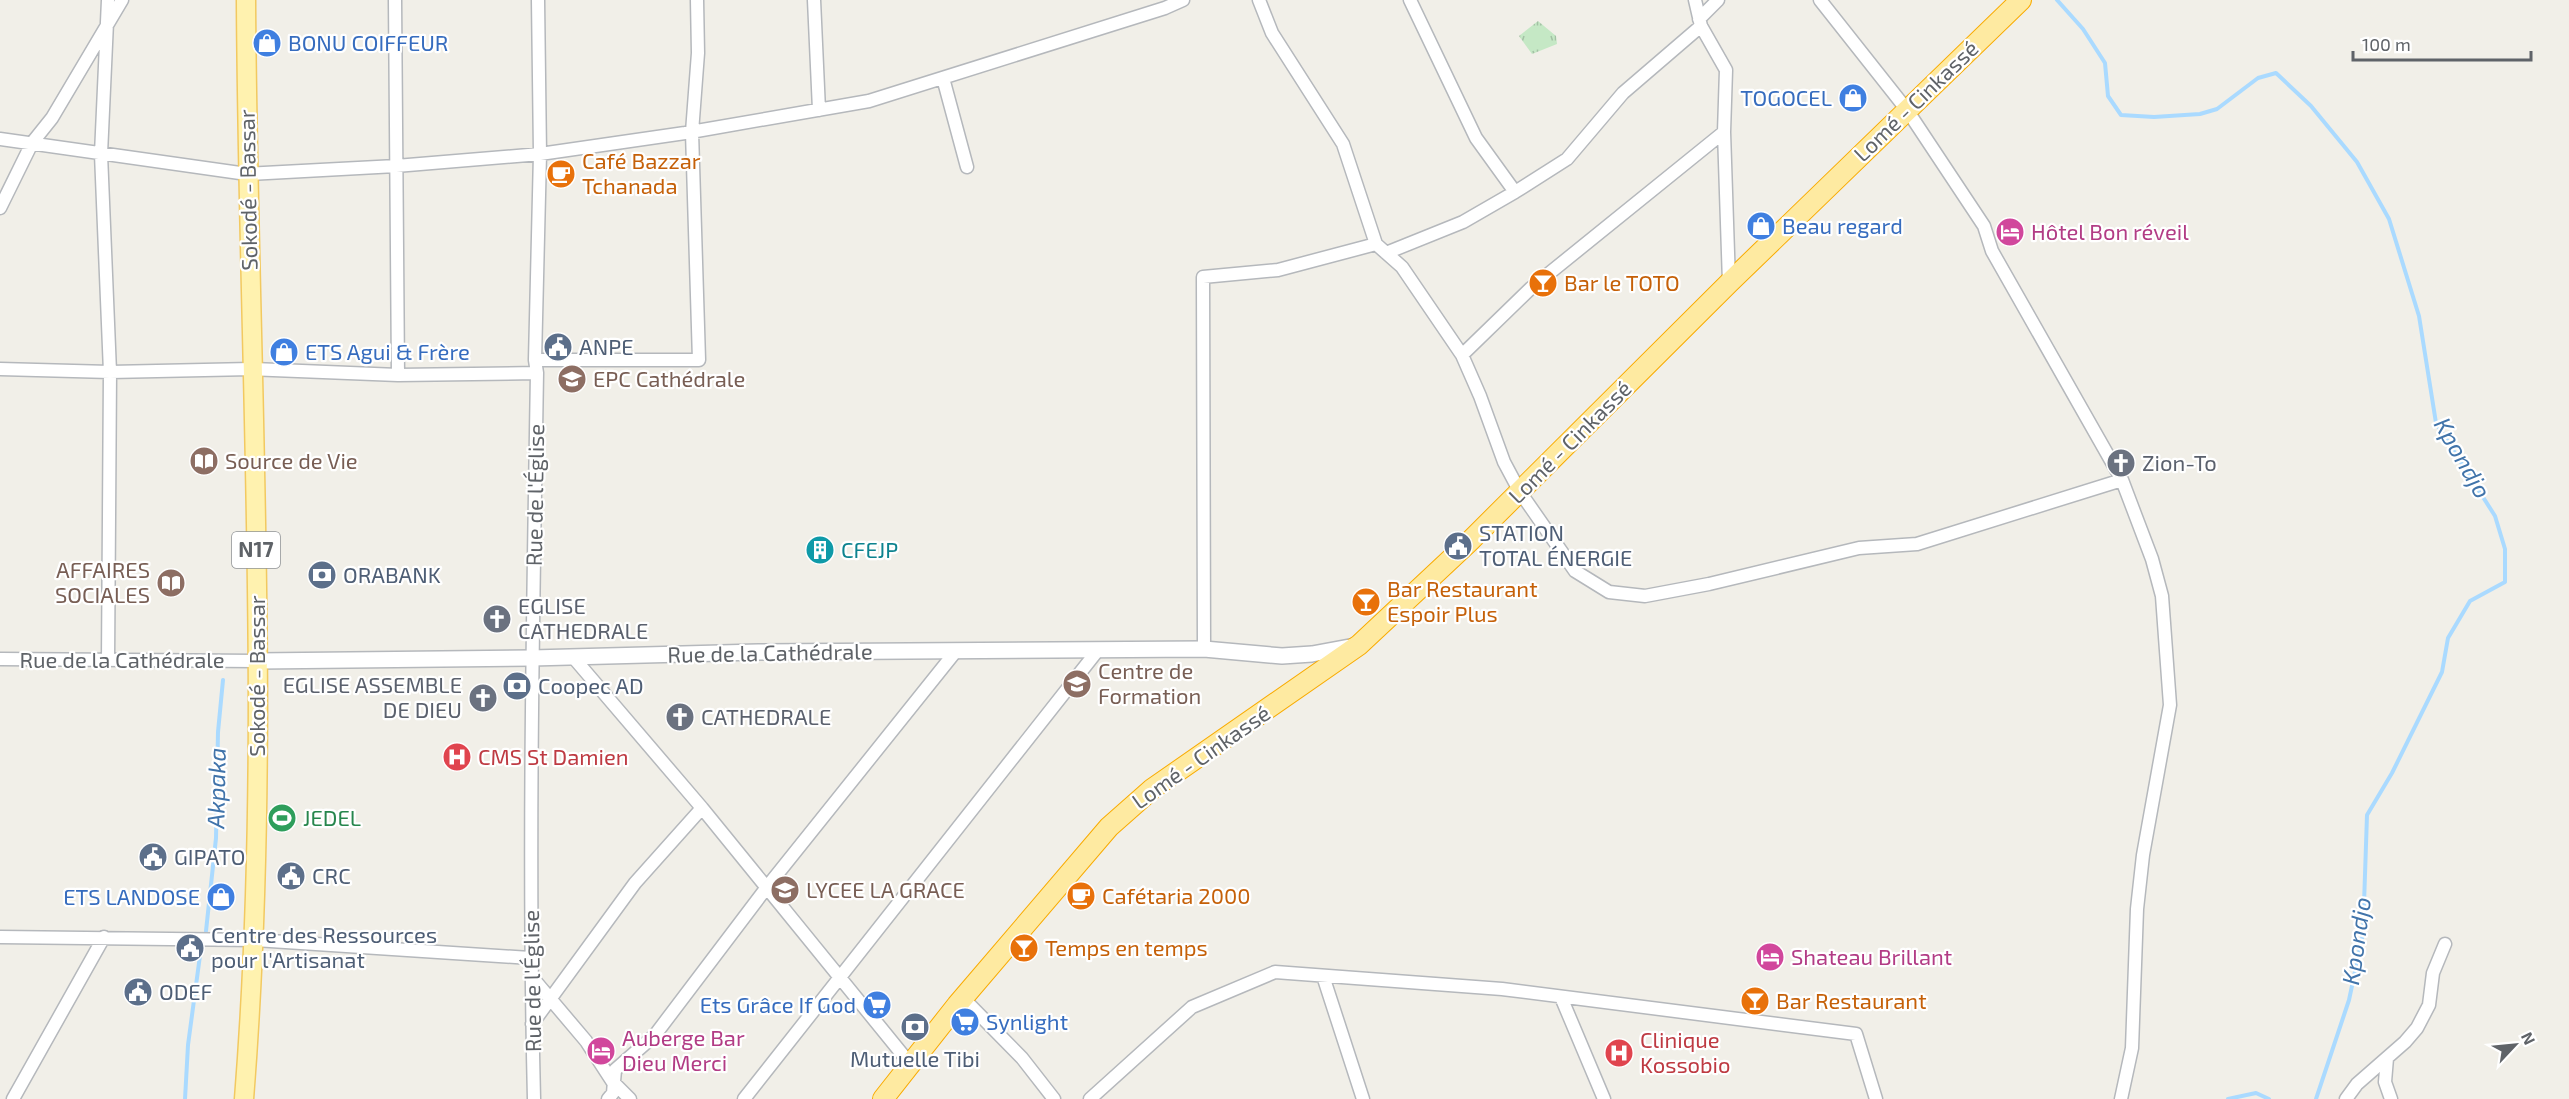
<svg xmlns="http://www.w3.org/2000/svg" width="2569" height="1099" font-family="'Exo 2',sans-serif">
  <style>
    .grass { fill: url(#grass-tufts) }
    .lines { fill: none; stroke-linecap: round; stroke-linejoin: round }
    .stream { stroke: #aadaff; stroke-width: 4 }
    .minor-casing { stroke: #b5b8bc; stroke-width: 15 }
    .tertiary-casing { stroke: #b5b8bc; stroke-width: 18 }
    .primary-casing { stroke: #f2c960; stroke-width: 21 }
    .trunk-casing { stroke: #f9ab00; stroke-width: 22 }
    .minor { stroke: #fff; stroke-width: 12 }
    .tertiary { stroke: #fff; stroke-width: 15 }
    .primary { stroke: #fff2af; stroke-width: 18 }
    .trunk { stroke: #feeaa1; stroke-width: 20 }
    .labels { text-anchor: middle; stroke-width: 4.5; stroke-linejoin: round; paint-order: stroke }
    .shield { fill: #fff; stroke: #8f9295; stroke-width: 1.5 }
    .shield-label { font-size: 21px; font-weight: bold; fill: #5f6368 }
    .shop-label { font-size: 22px; fill: #366cbe; stroke: #fff; text-anchor: start }
    .street-label { font-size: 22px; fill: #5f6368; stroke: #fff }
    .food-label { font-size: 22px; fill: #c56008; stroke: #fff; text-anchor: start }
    .hotel-label { font-size: 22px; fill: #b23c85; stroke: #fff; text-anchor: start }
    .service-label { font-size: 22px; fill: #4e5e75; stroke: #fff; text-anchor: start }
    .education-label { font-size: 22px; fill: #785e54; stroke: #fff; text-anchor: start }
    .worship-label { font-size: 22px; fill: #5b616d; stroke: #fff; text-anchor: start }
    .culture-label { font-size: 22px; fill: #0d838f; stroke: #fff; text-anchor: start }
    .health-label { font-size: 22px; fill: #be3a42; stroke: #fff; text-anchor: start }
    .leisure-label { font-size: 22px; fill: #27864d; stroke: #fff; text-anchor: start }
    .water-label { font-size: 24px; font-style: italic; fill: #4174aa; stroke: #fff }
  </style>
  <defs>
    <pattern id="grass-tufts" width="24" height="20" patternUnits="userSpaceOnUse" patternTransform="scale(1.5)"><rect width="24" height="20" fill="#c5e8c5"/><path d="M3 7l-1-3M5 7V3M7 7l1-3M15 17l-1-3M17 17v-4M19 17l1-3" fill="none" stroke="#a3c0a4"/></pattern>
  </defs>
  <rect width="100%" height="100%" fill="#f1efe8"/>
  <path class="grass" d="M 1538,21 L 1556,36 L 1557,44 L 1532,54 L 1519,36 Z"/>
  <g class="lines">
    <path class="stream" d="M 2057,0 L 2083,29 L 2105,63 L 2108,96 L 2121,115 L 2154,117 L 2200,114 L 2217,109 L 2258,78 L 2276,73 L 2311,106 L 2357,162 L 2389,219 L 2419,316 L 2436,423 L 2495,516 L 2505,549 L 2505,582 L 2470,601 L 2448,638 L 2442,672 L 2392,773 L 2367,815 L 2363,934 L 2349,1000 L 2316,1099
      M 206,931 L 216,838 L 218,732 L 223,680
      M 185,1099 L 188,1045 L 201,948
      M 2228,1099 L 2256,1093 L 2269,1099"/>
    <g class="minor-casing">
      <path id="minor" d="M 395,0 L 398,375
        M 814,0 L 819,110
        M 1259,0 L 1272,33 L 1343,144 L 1376,244 L 1402,267 L 1462,355 L 1480,396 L 1504,462 L 1520,492 L 1575,571 L 1609,592 L 1645,596 L 1709,584 L 1859,548 L 1917,544 L 2122,480
        M 1695,0 L 1701,26 L 1726,70 L 1724,132 L 1729,283
        M 1820,0 L 1907,110 L 1984,226 L 1992,251 L 2122,480 L 2152,559 L 2162,596 L 2170,705 L 2143,855 L 2137,909 L 2132,1048 L 2121,1099
        M 1699,19 L 1718,0
        M 943,78 L 967,167
        M 0,139 L 247,174 L 396,166 L 540,154 L 685,133 L 869,101 L 1165,8 L 1183,0
        M 1515,192 L 1567,159 L 1623,93 L 1701,26
        M 0,208 L 32,143 L 52,118 L 122,0
        M 1386,253 L 1463,222 L 1515,192 L 1476,138 L 1410,0
        M 1462,355 L 1531,288 L 1724,132
        M 535,360 L 699,360 L 692,132 L 698,53 L 697,0
        M 0,369 L 110,372 L 251,369 L 398,375 L 537,373
        M 1204,649 L 1203,277 L 1278,270 L 1376,244
        M 573,657 L 702,808 L 911,1065
        M 0,659 L 258,661
        M 108,661 L 110,372 L 101,154 L 108,0
        M 0,937 L 255,940 L 530,958
        M 531,976 L 586,1041 L 612,1081 L 630,1099
        M 1323,976 L 1363,1099
        M 1561,997 L 1604,1099
        M 963,998 L 1022,1058 L 1054,1099
        M 532,1024 L 635,883 L 702,808
        M 2387,1058 L 2385,1082 L 2391,1099
        M 13,1099 L 104,937
        M 534,1099 C 528,857 533,615 537,373 L 535,360 L 540,154 L 538,0
        M 608,1099 L 613,1093 L 615,1070 L 655,1035 L 767,887 L 956,651
        M 744,1099 L 1098,650
        M 1090,1099 L 1192,1007 L 1275,972 L 1502,989 L 1856,1034 L 1876,1099
        M 2346,1099 L 2357,1084 L 2405,1042 L 2417,1028 L 2429,1005 L 2433,973 L 2445,944"/>
    </g>
    <g class="tertiary-casing">
      <path id="tertiary" d="M 258,661 L 532,658 L 758,652 L 1204,649 L 1282,656 L 1312,654 L 1355,646"/>
    </g>
    <g class="primary-casing">
      <path id="primary" d="M 244,1099 C 273,734 248,366 246,0"/>
    </g>
    <g class="trunk-casing">
      <path id="trunk" d="M 883,1099 L 957,1005 L 1109,827 L 1152,789 L 1359,645 L 1468,543 L 1729,283 L 2021,0"/>
    </g>
    <use href="#minor" class="minor"/>
    <use href="#tertiary" class="tertiary"/>
    <use href="#primary" class="primary"/>
    <use href="#trunk" class="trunk"/>
  </g>
  <defs>
    <g id="shop-disc" transform="scale(1.5)"><circle r="9.5" fill="#3f7fe0" stroke="#fff"/><path d="M-5-2.5h2.3a2.7 3.5 0 0 1 5.4 0H5L5.5 6h-11ZM-1.5-2.5h3a1.5 2.3 0 0 0-3 0Z" fill="#fff"/></g>
    <g id="cafe-disc" transform="scale(1.5)"><circle r="9.5" fill="#e8710a" stroke="#fff"/><path d="M-5.5-4.5H6V0H3Q3 3.5 0 3.5H-2.5Q-5.5 3.5-5.5 0ZM3-3.2v2h1.7v-2ZM-6 4.5H4V6H-6Z" fill="#fff"/></g>
    <g id="hotel-disc" transform="scale(1.5)"><circle r="9.5" fill="#d1479c" stroke="#fff"/><path d="M-6-4.5h1.5V1H6V5H4.5V3h-9V5H-6ZM-4 0a1.8 1.8 0 1 1 3.6 0ZM.5 0V-2.5h3Q6-2.5 6 0Z" fill="#fff"/></g>
    <g id="bar-disc" transform="scale(1.5)"><circle r="9.5" fill="#e8710a" stroke="#fff"/><path d="M-6-5H6L.8 .8V4.5H3.5V6h-7V4.5H-.8V.8Z" fill="#fff"/></g>
    <g id="civic-disc" transform="scale(1.5)"><circle r="9.5" fill="#5c6f8a" stroke="#fff"/><path d="M-.6-6.5H3V-4.5H.6V-3L4-1V1h2V6H-6V1h2V-1L-.6-3ZM-1.2 2.5V6h2.4V2.5Z" fill="#fff"/></g>
    <g id="school-disc" transform="scale(1.5)"><circle r="9.5" fill="#8d6e63" stroke="#fff"/><path d="M0-5L7-2L0 1L-7-2ZM-4 1L0 2.5L4 1V4Q0 6-4 4Z" fill="#fff"/></g>
    <g id="library-disc" transform="scale(1.5)"><circle r="9.5" fill="#8d6e63" stroke="#fff"/><path d="M-6-4Q-3-5.5-.7-3.5V5Q-3 3-6 4ZM6-4Q3-5.5 .7-3.5V5Q3 3 6 4Z" fill="#fff"/></g>
    <g id="church-disc" transform="scale(1.5)"><circle r="9.5" fill="#6b7280" stroke="#fff"/><path d="M-1.2-6h2.4v3.5h3.3v2.4h-3.3V6h-2.4V-.1h-3.3v-2.4h3.3Z" fill="#fff"/></g>
    <g id="building-disc" transform="scale(1.5)"><circle r="9.5" fill="#0f9aa8" stroke="#fff"/><path d="M-4-6H4V6H1V3H-1V6H-4ZM-2.5-4.3h1.7v1.8h-1.7ZM.8-4.3h1.7v1.8H.8ZM-2.5-1h1.7V.8h-1.7ZM.8-1h1.7V.8H.8Z" fill="#fff"/></g>
    <g id="bank-disc" transform="scale(1.5)"><circle r="9.5" fill="#5c6f8a" stroke="#fff"/><path d="M-6-4H6V4H-6ZM0-2.3a2.3 2.3 0 1 0 0 4.6a2.3 2.3 0 1 0 0-4.6Z" fill="#fff"/></g>
    <g id="university-disc" transform="scale(1.5)"><circle r="9.5" fill="#8d6e63" stroke="#fff"/><path d="M0-5L7-2L0 1L-7-2ZM-4 1L0 2.5L4 1V4Q0 6-4 4Z" fill="#fff"/></g>
    <g id="hospital-disc" transform="scale(1.5)"><circle r="9.5" fill="#e0444e" stroke="#fff"/><path d="M-5-5h3v3.5h4V-5h3V5h-3V1.5h-4V5h-3Z" fill="#fff"/></g>
    <g id="stadium-disc" transform="scale(1.5)"><circle r="9.5" fill="#2e9e5b" stroke="#fff"/><path d="M0-5a6.5 5 0 1 0 0 10a6.5 5 0 1 0 0-10ZM-3.5-1.8h7v3.6h-7Z" fill="#fff"/></g>
    <g id="supermarket-disc" transform="scale(1.5)"><circle r="9.5" fill="#3f7fe0" stroke="#fff"/><path d="M-6-5.5h2.5l.6 2H6L4.5 2H-2.5L-4.4-4H-6ZM-1.5 3.2a1.3 1.3 0 1 0 .1 0ZM3 3.2a1.3 1.3 0 1 0 .1 0Z" fill="#fff"/></g>
  </defs>
  <g fill-rule="evenodd">
    <use href="#shop-disc" x="267" y="43"/>
    <use href="#shop-disc" x="1853" y="98"/>
    <use href="#cafe-disc" x="561" y="174"/>
    <use href="#shop-disc" x="1761" y="226"/>
    <use href="#hotel-disc" x="2010" y="232"/>
    <use href="#bar-disc" x="1543" y="283"/>
    <use href="#civic-disc" x="558" y="347"/>
    <use href="#shop-disc" x="284" y="352"/>
    <use href="#school-disc" x="572" y="379"/>
    <use href="#library-disc" x="204" y="461"/>
    <use href="#church-disc" x="2121" y="463"/>
    <use href="#civic-disc" x="1458" y="546"/>
    <use href="#building-disc" x="820" y="550"/>
    <use href="#bank-disc" x="322" y="575"/>
    <use href="#library-disc" x="171" y="583"/>
    <use href="#bar-disc" x="1366" y="602"/>
    <use href="#church-disc" x="497" y="619"/>
    <use href="#university-disc" x="1077" y="684"/>
    <use href="#bank-disc" x="517" y="686"/>
    <use href="#church-disc" x="483" y="698"/>
    <use href="#church-disc" x="680" y="717"/>
    <use href="#hospital-disc" x="457" y="757"/>
    <use href="#stadium-disc" x="282" y="818"/>
    <use href="#civic-disc" x="153" y="857"/>
    <use href="#civic-disc" x="291" y="876"/>
    <use href="#school-disc" x="785" y="890"/>
    <use href="#cafe-disc" x="1081" y="896"/>
    <use href="#shop-disc" x="221" y="897"/>
    <use href="#civic-disc" x="190" y="948"/>
    <use href="#bar-disc" x="1024" y="948"/>
    <use href="#hotel-disc" x="1770" y="957"/>
    <use href="#civic-disc" x="138" y="992"/>
    <use href="#bar-disc" x="1755" y="1001"/>
    <use href="#supermarket-disc" x="877" y="1005"/>
    <use href="#supermarket-disc" x="965" y="1022"/>
    <use href="#bank-disc" x="915" y="1027"/>
    <use href="#hotel-disc" x="601" y="1051"/>
    <use href="#hospital-disc" x="1619" y="1053"/>
  </g>
  <g class="labels">
    <rect class="shield" x="232" y="532" width="48" height="36" rx="4.5"/>
    <g class="shield-label">
      <text x="256" y="557">N17</text>
    </g>
    <g class="shop-label">
      <text x="288" y="51">BONU COIFFEUR</text>
      <text x="1832" y="106" text-anchor="end">TOGOCEL</text>
      <text x="1782" y="234">Beau regard</text>
      <text x="305" y="360">ETS Agui &amp; Frère</text>
      <text x="200" y="905" text-anchor="end">ETS LANDOSE</text>
      <text x="856" y="1013" text-anchor="end">Ets Grâce If God</text>
      <text x="986" y="1030">Synlight</text>
    </g>
    <g class="street-label">
      <text transform="translate(1916 101) rotate(-44)" y="8">Lomé - Cinkassé</text>
      <text transform="translate(248 190) rotate(-91)" y="8">Sokodé - Bassar</text>
      <text transform="translate(1570 442) rotate(-45)" y="8">Lomé - Cinkassé</text>
      <text transform="translate(535 495) rotate(-89)" y="8">Rue de l'Église</text>
      <text transform="translate(770 653) rotate(-1)" y="8">Rue de la Cathédrale</text>
      <text x="122" y="668">Rue de la Cathédrale</text>
      <text transform="translate(257 676) rotate(-90)" y="8">Sokodé - Bassar</text>
      <text transform="translate(1201 757) rotate(-35)" y="8">Lomé - Cinkassé</text>
      <text transform="translate(532 981) rotate(-91)" y="8">Rue de l'Église</text>
    </g>
    <g class="food-label">
      <text x="582" y="169">Café Bazzar<tspan x="582" dy="25">Tchanada</tspan></text>
      <text x="1564" y="291">Bar le TOTO</text>
      <text x="1387" y="597">Bar Restaurant<tspan x="1387" dy="25">Espoir Plus</tspan></text>
      <text x="1102" y="904">Cafétaria 2000</text>
      <text x="1045" y="956">Temps en temps</text>
      <text x="1776" y="1009">Bar Restaurant</text>
    </g>
    <g class="hotel-label">
      <text x="2031" y="240">Hôtel Bon réveil</text>
      <text x="1791" y="965">Shateau Brillant</text>
      <text x="622" y="1046">Auberge Bar<tspan x="622" dy="25">Dieu Merci</tspan></text>
    </g>
    <g class="service-label">
      <text x="579" y="355">ANPE</text>
      <text x="1479" y="541">STATION<tspan x="1479" dy="25">TOTAL ÉNERGIE</tspan></text>
      <text x="343" y="583">ORABANK</text>
      <text x="538" y="694">Coopec AD</text>
      <text x="174" y="865">GIPATO</text>
      <text x="312" y="884">CRC</text>
      <text x="211" y="943">Centre des Ressources<tspan x="211" dy="25">pour l'Artisanat</tspan></text>
      <text x="159" y="1000">ODEF</text>
      <text x="915" y="1067" text-anchor="middle">Mutuelle Tibi</text>
    </g>
    <g class="education-label">
      <text x="593" y="387">EPC Cathédrale</text>
      <text x="225" y="469">Source de Vie</text>
      <text x="150" y="578" text-anchor="end">AFFAIRES<tspan x="150" dy="25">SOCIALES</tspan></text>
      <text x="1098" y="679">Centre de<tspan x="1098" dy="25">Formation</tspan></text>
      <text x="806" y="898">LYCEE LA GRACE</text>
    </g>
    <g class="worship-label">
      <text x="2142" y="471">Zion-To</text>
      <text x="518" y="614">EGLISE<tspan x="518" dy="25">CATHEDRALE</tspan></text>
      <text x="462" y="693" text-anchor="end">EGLISE ASSEMBLE<tspan x="462" dy="25">DE DIEU</tspan></text>
      <text x="701" y="725">CATHEDRALE</text>
    </g>
    <g class="culture-label">
      <text x="841" y="558">CFEJP</text>
    </g>
    <g class="health-label">
      <text x="478" y="765">CMS St Damien</text>
      <text x="1640" y="1048">Clinique<tspan x="1640" dy="25">Kossobio</tspan></text>
    </g>
    <g class="leisure-label">
      <text x="303" y="826">JEDEL</text>
    </g>
    <g class="water-label">
      <text transform="translate(2462 458) rotate(60)" y="8">Kpondjo</text>
      <text transform="translate(217 788) rotate(-89)" y="8">Akpaka</text>
      <text transform="translate(2357 941) rotate(-82)" y="8">Kpondjo</text>
    </g>
  </g>
  <g transform="translate(2515 1045) rotate(64)" stroke="#ffffff" stroke-width="4.5" paint-order="stroke">
  <path d="M0-4.5L10 22L0 15L-10 22Z" fill="#5f6368"/>
  <text y="-9" font-size="16" font-weight="bold" text-anchor="middle" fill="#5f6368">N</text>
  </g>
  <path d="M2353 51v9h178v-9" fill="none" stroke="#5f6368" stroke-width="3"/>
  <text x="2362" y="51" font-size="18" fill="#5f6368" stroke="#ffffff" stroke-width="4.5" paint-order="stroke">100 m</text>
</svg>
